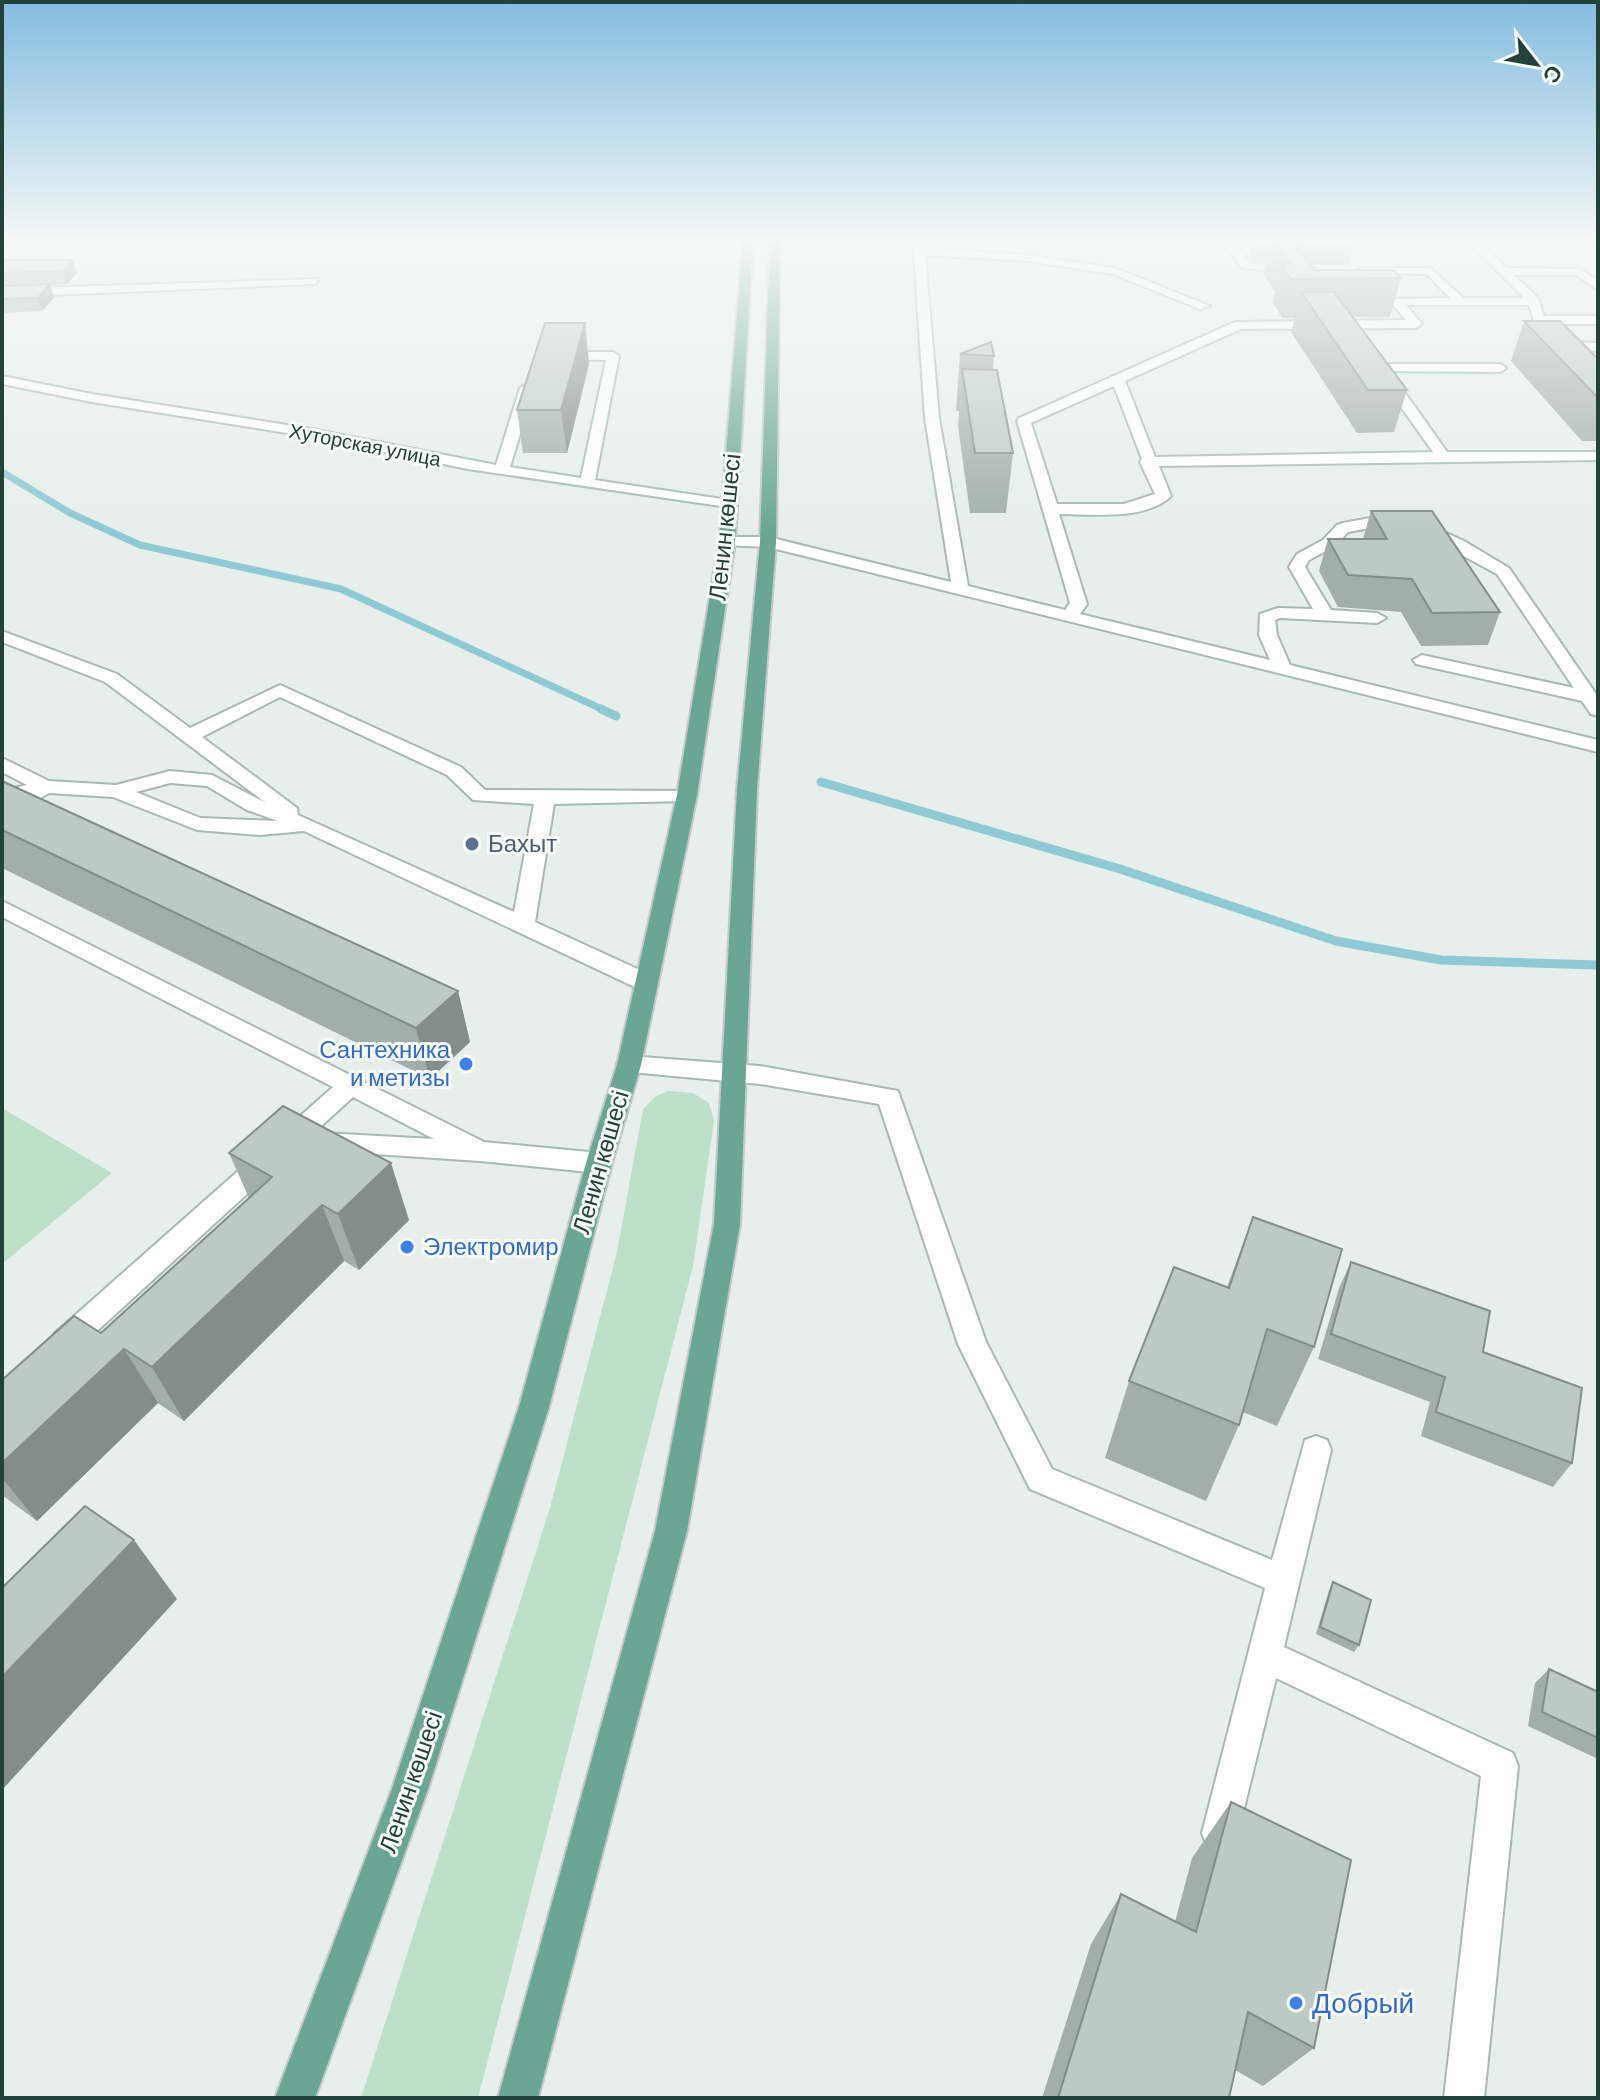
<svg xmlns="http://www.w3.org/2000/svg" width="1600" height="2100" font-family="Barlow,sans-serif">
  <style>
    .green { fill: #bfe0c8 }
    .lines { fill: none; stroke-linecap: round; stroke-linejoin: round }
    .stream-far1 { stroke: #8ec9d4; stroke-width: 7 }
    .stream { stroke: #8ec9d4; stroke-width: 9 }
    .minor-casing { stroke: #a8b8b2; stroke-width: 4 }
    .major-casing { stroke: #c2cac8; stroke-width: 4 }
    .minor { fill: #fff; fill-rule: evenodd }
    .major { fill: #6aa596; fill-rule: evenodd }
    .wall { fill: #a1aea9 }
    .shaded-wall { fill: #838d89 }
    .building { fill: #bbcac4; stroke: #838d89; stroke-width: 2 }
    .service-dot { fill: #5c6f8a; stroke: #f7fbf9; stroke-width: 3 }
    .shop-dot { fill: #3f7fe0; stroke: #f7fbf9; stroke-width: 3 }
    .labels { text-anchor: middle; stroke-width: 6; stroke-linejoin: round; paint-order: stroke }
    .far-street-label { font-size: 20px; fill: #24423a; stroke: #f7fbf9 }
    .street-label { font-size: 24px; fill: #24423a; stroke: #f7fbf9 }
    .service-label { font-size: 24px; fill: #4e5e75; stroke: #f7fbf9; text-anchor: start }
    .shop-label { font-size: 24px; fill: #366cbe; stroke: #f7fbf9; text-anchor: end }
    .near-shop-label { font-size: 28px; fill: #366cbe; stroke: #f7fbf9; text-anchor: start }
  </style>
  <rect width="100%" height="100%" fill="#e6efeb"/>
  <path class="green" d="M 669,1091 L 693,1093 L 709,1103 L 714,1121 L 693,1266 L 478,2098 L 361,2098 L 550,1508 L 617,1252 L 643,1109 L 656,1096 Z
    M 2,1108 L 112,1173 L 2,1264 Z"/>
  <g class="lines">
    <path class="stream-far1" d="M 2,472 L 70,513 L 140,545 L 341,589 L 606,711"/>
    <path class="stream" d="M 601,709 L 616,716
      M 821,782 L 1120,869 L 1336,941 L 1441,960 L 1598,965"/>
    <g class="minor-casing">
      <path id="minor" d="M 913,239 L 923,239 L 924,248 L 1027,255 L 1115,268 L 1210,306 L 1200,309 L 1113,274 L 1027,261 L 925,255 L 939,418 L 968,586 L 1065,610 L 1070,603 L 1017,421 L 1019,418 L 1235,322 L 1406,320 L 1394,306 L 1382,305 L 1382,299 L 1450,298 L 1427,274 L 1358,273 L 1358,269 L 1362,268 L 1430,268 L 1463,298 L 1524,298 L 1466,239 L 1478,239 L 1507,268 L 1580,269 L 1598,281 L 1598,290 L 1577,275 L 1514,275 L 1538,298 L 1544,316 L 1598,316 L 1598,324 L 1549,324 L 1566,342 L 1598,343 L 1598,351 L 1573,350 L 1598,377 L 1598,389 L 1593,388 L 1535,323 L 1529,305 L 1406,305 L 1422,324 L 1416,328 L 1241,329 L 1125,381 L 1155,457 L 1433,452 L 1379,376 L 1386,372 L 1391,373 L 1447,452 L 1598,452 L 1598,460 L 1159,466 L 1171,496 C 1145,521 1093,514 1059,514 L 1087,604 L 1080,614 L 1270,660 L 1259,635 L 1260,614 L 1278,608 L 1313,609 L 1289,567 L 1297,554 L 1323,540 L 1337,525 L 1343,523 L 1381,516 L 1431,526 L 1464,541 L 1509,568 L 1598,697 L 1598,716 L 1591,714 L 1582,701 L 1416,664 L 1413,660 L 1422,655 L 1574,688 L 1497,574 L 1421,533 L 1381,526 L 1348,532 L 1335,546 L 1309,560 L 1305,567 L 1331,610 L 1377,613 L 1386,618 L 1377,623 L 1280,618 L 1275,620 L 1277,635 L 1290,665 L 1598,740 L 1598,752 L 768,547 L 721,545 L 721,539 L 727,537 L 768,537 L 951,582 L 925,418 ZM 1114,386 L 1142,459 L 1140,462 L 1155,494 L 1124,504 L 1057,504 L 1031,423 Z
        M 1221,239 L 1232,239 L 1250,263 L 1297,268 L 1303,271 L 1297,274 L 1242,268 Z
        M 317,279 L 317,283 L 313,284 L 2,297 L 2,289 Z
        M 556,352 L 613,352 L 619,356 L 595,480 L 729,500 L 734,502 L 734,508 L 468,469 L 306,436 L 92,402 L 2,384 L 2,376 L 92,394 L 306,428 L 496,465 L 520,388 L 527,384 L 534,388 L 510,467 L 581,478 L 606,360 L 551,359 L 551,353 Z
        M 1380,364 L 1500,364 L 1506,368 L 1500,372 L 1375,371 L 1374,368 Z
        M 2,631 L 117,674 L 190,728 L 280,685 L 461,767 L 485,790 L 694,791 L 697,795 L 687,801 L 554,804 L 535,922 L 655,977 L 658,983 L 655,989 L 639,989 L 304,831 L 260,835 L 197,830 L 113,797 L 49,793 L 2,820 L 2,805 L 8,802 L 2,803 L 2,791 L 27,785 L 2,772 L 2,758 L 49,781 L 116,785 L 170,771 L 212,775 L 266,803 L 105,682 L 2,642 ZM 280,697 L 447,775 L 473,800 L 534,804 L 514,912 L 298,815 L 297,808 L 202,737 ZM 170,783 L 207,786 L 247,810 L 278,821 L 200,818 L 136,792 Z
        M 2,901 L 484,1142 L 599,1153 L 608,1156 L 612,1163 L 608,1170 L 599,1173 L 480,1161 L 314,1150 L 310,1143 L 314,1136 L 323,1133 L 434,1139 L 353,1097 L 74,1352 L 64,1355 L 54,1352 L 50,1343 L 54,1334 L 333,1087 L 2,917 Z
        M 629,1056 L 760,1066 L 898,1091 L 986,1342 L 1052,1469 L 1272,1560 L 1305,1440 L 1316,1436 L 1327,1440 L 1331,1450 L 1284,1647 L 1513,1753 L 1518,1766 L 1484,2098 L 1444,2098 L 1481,1776 L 1276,1678 L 1238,1833 L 1233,1846 L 1220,1851 L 1207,1846 L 1202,1833 L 1265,1588 L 1030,1489 L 958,1344 L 879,1104 L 760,1084 L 620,1071 L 617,1065 L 620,1059 Z"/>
    </g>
    <g class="major-casing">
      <path id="major" d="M 743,239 L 753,239 L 735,542 L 697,795 L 641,1065 L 612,1163 L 549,1407 L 428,1789 L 315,2098 L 275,2098 L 392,1789 L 519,1407 L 586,1163 L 617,1065 L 677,795 L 719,542 Z
        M 770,239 L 780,239 L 776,542 L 757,790 L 740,1224 L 687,1531 L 538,2098 L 498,2098 L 655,1531 L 714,1224 L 737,790 L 760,542 Z"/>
    </g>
    <use href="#minor" class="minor"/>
    <use href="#major" class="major"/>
  </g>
  <path class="wall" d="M 1252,239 L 1355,239 L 1349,265 L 1311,265 L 1315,270 L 1401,278 L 1390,317 L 1353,317 L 1407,390 L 1394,432 L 1357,433 L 1291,332 L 1295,318 L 1282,318 L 1273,302 L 1275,292 L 1263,274 L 1266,262 L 1254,261 L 1250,253 Z
    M 2,260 L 77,273 L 67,284 L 50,285 L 54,298 L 42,311 L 2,313 Z
    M 1524,321 L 1598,359 L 1598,441 L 1582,441 L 1511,361 Z
    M 585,323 L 589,364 L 567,453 L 523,453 L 517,410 Z
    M 960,354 L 994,356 L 993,370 L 1013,453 L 1006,513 L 970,513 L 958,426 L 959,411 L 956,411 Z
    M 1371,511 L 1500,612 L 1488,645 L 1421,646 L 1401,612 L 1338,607 L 1319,571 L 1328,539 L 1363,539 Z
    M 2,781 L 458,991 L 470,1042 L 430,1079 L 2,868 Z
    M 229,1153 L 409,1220 L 359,1270 L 344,1261 L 184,1421 L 158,1403 L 37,1521 L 2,1495 L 2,1380 L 101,1333 L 249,1198 Z
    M 1253,1217 L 1314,1347 L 1277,1426 L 1243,1412 L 1239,1425 L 1206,1501 L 1105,1458 L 1129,1381 L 1227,1287 Z
    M 1351,1262 L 1483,1352 L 1572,1463 L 1553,1487 L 1421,1436 L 1430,1402 L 1318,1359 L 1339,1288 Z
    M 1333,1582 L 1359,1645 L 1354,1652 L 1316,1634 L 1329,1590 Z
    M 1549,1669 L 1598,1692 L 1598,1759 L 1528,1726 L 1535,1683 Z
    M 1231,1802 L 1314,2048 L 1263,2086 L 1235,2070 L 1229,2098 L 1042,2098 L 1091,1944 L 1121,1894 L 1175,1922 L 1192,1858 Z"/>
  <path class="shaded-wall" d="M 234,239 L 273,239 L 235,242 Z
    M 73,260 L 77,273 L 67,284 L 63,271 Z
    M 50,284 L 54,298 L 42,311 L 38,298 Z
    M 585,323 L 589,364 L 567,453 L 561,410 Z
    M 458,991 L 470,1042 L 430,1079 L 416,1028 Z
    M 391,1163 L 409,1220 L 359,1270 L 338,1214 Z
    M 322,1205 L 344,1261 L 184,1421 L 152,1367 Z
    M 124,1349 L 158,1403 L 37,1521 L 2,1478 L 2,1463 Z
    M 134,1540 L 177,1599 L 2,1790 L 2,1677 Z"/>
  <path class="building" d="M 1273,239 L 1289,240 L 1315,270 L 1393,270 L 1401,278 L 1291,279 L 1281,264 L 1290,264 Z
    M 2,260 L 73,260 L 63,271 L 2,273 Z
    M 50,284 L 38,298 L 2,299 L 2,286 Z
    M 1301,292 L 1334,292 L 1407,390 L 1368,390 Z
    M 1524,321 L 1560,321 L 1598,359 L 1598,398 Z
    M 545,323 L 585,323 L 561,410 L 517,410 Z
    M 991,342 L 994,356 L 960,354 Z
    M 962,369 L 997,370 L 1013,453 L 975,453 Z
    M 1371,511 L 1432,511 L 1500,612 L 1432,613 L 1412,579 L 1348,575 L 1328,539 L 1387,539 Z
    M 2,781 L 458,991 L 416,1028 L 2,830 Z
    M 283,1106 L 391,1163 L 338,1214 L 322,1205 L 152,1367 L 124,1349 L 2,1463 L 2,1380 L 74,1316 L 101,1333 L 272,1177 L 229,1153 Z
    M 1253,1217 L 1342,1249 L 1314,1347 L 1267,1329 L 1239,1425 L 1129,1381 L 1174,1267 L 1229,1288 Z
    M 1351,1262 L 1490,1311 L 1483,1352 L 1582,1388 L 1572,1463 L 1436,1412 L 1445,1377 L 1331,1334 Z
    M 85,1506 L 134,1540 L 2,1677 L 2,1588 Z
    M 1333,1582 L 1371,1600 L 1359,1645 L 1320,1627 Z
    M 1549,1669 L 1598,1692 L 1598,1738 L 1542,1712 Z
    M 1231,1802 L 1351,1860 L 1314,2048 L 1248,2012 L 1229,2098 L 1058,2098 L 1121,1894 L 1196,1932 Z"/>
  <linearGradient id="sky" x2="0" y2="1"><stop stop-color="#84bce0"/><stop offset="0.45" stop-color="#f4f8f6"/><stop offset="1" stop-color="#f4f8f6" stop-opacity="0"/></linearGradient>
  <rect width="1600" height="533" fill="url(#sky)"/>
  <circle class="service-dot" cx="472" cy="844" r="8"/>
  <g class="shop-dot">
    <circle cx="466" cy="1064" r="8"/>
    <circle cx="407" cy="1247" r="8"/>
    <circle cx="1296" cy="2003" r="8"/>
  </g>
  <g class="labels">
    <g class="far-street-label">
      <text transform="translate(365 445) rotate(11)" y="7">Хуторская улица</text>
    </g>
    <g class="street-label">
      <text transform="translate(725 527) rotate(-84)" y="8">Ленин көшесі</text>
      <text transform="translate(601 1162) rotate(-74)" y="8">Ленин көшесі</text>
      <text transform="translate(411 1782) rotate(-71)" y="8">Ленин көшесі</text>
    </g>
    <g class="service-label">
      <text x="488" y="852">Бахыт</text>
    </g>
    <g class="shop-label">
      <text x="450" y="1058">Сантехника<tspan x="450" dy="28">и метизы</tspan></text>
      <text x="423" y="1255" text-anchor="start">Электромир</text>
    </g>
    <g class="near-shop-label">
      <text x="1312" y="2013">Добрый</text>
    </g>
  </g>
  <rect width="1600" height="2100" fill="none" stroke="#24423a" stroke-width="8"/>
  <g transform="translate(1536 64) rotate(121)" stroke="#f7fbf9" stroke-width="6" paint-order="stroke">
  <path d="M0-6L14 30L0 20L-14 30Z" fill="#24423a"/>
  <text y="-12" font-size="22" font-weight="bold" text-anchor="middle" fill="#24423a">С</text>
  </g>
</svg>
